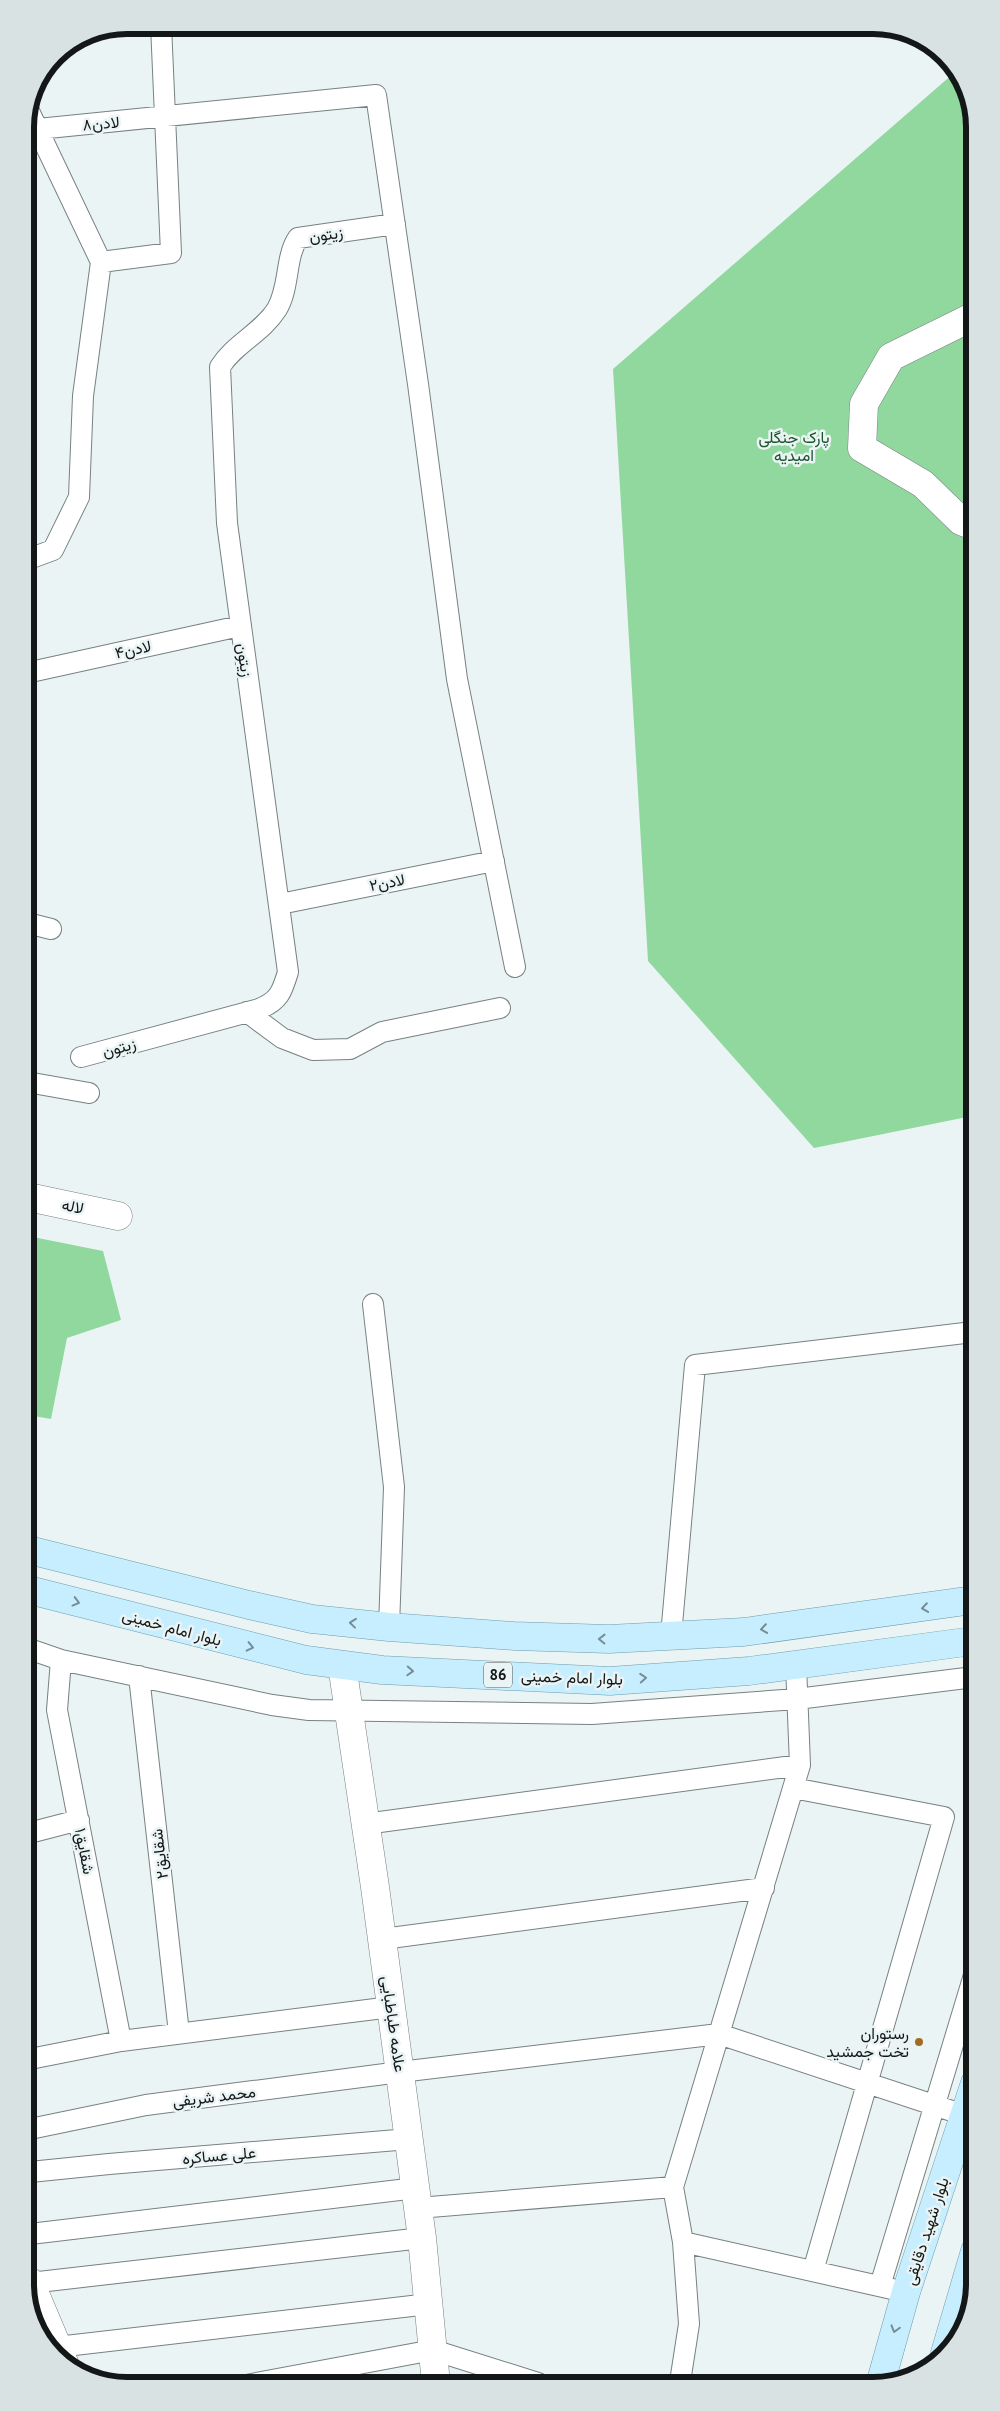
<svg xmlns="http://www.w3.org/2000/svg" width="1000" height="2411" font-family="'PT Sans',Vazirmatn,sans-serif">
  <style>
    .green { fill: #91d89f }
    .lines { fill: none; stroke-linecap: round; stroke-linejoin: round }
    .street-casing { stroke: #788181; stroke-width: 22 }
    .secondary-casing { stroke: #788181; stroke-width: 29 }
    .primary-casing { stroke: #6f9bad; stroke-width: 29 }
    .street { stroke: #fff; stroke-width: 20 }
    .secondary { stroke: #fff; stroke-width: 28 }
    .primary { stroke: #c6eefe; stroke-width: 28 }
    .oneway { stroke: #768d96 }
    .poi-dot { fill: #9e6d21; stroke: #eaf4f4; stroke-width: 2 }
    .labels { text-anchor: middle; stroke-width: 5; stroke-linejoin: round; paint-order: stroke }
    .shield { fill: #eaf4f4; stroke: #545959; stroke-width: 1 }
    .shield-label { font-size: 15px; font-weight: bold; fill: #141717 }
    .street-label { font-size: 16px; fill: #141717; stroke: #eaf4f4 }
    .park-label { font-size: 16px; fill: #1d532c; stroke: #eaf4f4 }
    .poi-label { font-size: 16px; fill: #141717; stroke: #eaf4f4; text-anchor: end }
    .rim { fill: none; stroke: #141717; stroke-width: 6 }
  </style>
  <rect width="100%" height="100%" fill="#eaf4f4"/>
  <path class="green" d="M 954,73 L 970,94 L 972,1116 L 814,1148 L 648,961 L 613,369 Z
    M 28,1236 L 103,1251 L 121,1320 L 67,1338 L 51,1419 L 28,1415 Z"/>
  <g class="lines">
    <g class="street-casing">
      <path id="street" d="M 38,129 L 376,95 L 418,384 L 457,679 L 515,967
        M 101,262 L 171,253 L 161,25
        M 26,560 L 53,550 L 79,497 L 83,396 L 101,262 L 28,109
        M 26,673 L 240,626
        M 280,904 L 494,861
        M 27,923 L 51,929
        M 247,1012 L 282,1038 L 313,1050 L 350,1049 L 382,1032 L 500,1008
        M 81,1057 L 259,1009 C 279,1001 282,992 288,972 L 227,523 L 220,367 C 234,344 262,333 277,309 C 290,287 285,257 298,238 L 395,224
        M 27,1082 L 89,1093
        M 373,1304 L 394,1487 L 389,1627
        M 671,1636 L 695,1365 L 973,1332
        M 29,1649 L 61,1660 L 272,1705 L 309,1710 L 592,1714 L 797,1699 L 974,1677
        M 61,1660 L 57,1710 L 121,2041
        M 139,1676 L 179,2033
        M 793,1788 L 944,1817 L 813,2271
        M 365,1824 L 800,1765
        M 29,1833 L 79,1820
        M 383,1939 L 764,1888
        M 30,2059 L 121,2041 L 391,2007
        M 30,2129 L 146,2105 L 400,2072 L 719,2034 L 964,2115
        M 30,2172 L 109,2164 L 409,2139
        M 418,2208 L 673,2187
        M 30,2234 L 416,2188
        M 683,2242 L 892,2289
        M 30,2283 L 422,2238
        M 880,2286 L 974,1975
        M 57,2347 L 429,2304
        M 680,2382 L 689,2324 L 683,2242 L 673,2187 L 800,1765 L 796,1665
        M 246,2385 L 433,2350 L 538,2383"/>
    </g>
    <g class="secondary-casing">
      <path id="secondary" d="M 970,318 L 891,357 L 864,404 L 862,448 L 923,484 L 961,521 L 971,525
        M 28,1197 L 118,1216
        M 342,1665 L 375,1887 L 422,2238 L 436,2384
        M 30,2282 L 65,2365"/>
    </g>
    <g class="primary-casing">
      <path id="primary" d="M 29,1550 L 249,1605 L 312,1619 L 389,1627 L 514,1636 L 609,1639 L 744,1632 L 973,1600
        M 29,1590 L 306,1660 L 382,1670 L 610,1681 L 749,1671 L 973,1641
        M 945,2353 L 975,2251
        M 881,2381 L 906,2292 L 975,2083"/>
    </g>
    <use href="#street" class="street"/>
    <use href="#secondary" class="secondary"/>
    <use href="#primary" class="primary"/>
  </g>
  <defs><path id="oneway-chevron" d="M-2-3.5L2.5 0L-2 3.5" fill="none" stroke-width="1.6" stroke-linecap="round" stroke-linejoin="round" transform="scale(1.25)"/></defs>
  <g class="oneway">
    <use href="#oneway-chevron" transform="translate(76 1602) rotate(15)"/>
    <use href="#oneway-chevron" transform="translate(925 1608) rotate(172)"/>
    <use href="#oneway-chevron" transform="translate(353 1623) rotate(-174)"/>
    <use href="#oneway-chevron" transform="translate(764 1629) rotate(172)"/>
    <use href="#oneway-chevron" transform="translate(602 1639) rotate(-179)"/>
    <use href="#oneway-chevron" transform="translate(250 1647) rotate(13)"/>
    <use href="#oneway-chevron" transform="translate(410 1671) rotate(3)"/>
    <use href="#oneway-chevron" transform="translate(643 1678) rotate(-4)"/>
    <use href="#oneway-chevron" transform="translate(895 2329) rotate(106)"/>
  </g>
  <circle class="poi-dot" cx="919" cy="2042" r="5"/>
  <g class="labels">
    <rect class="shield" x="484" y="1662.5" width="28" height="25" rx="4"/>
    <g class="shield-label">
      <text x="498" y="1680">86</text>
    </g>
    <g class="street-label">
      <text transform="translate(101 123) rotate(-5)" y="6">لادن۸</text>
      <text transform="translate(326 234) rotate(-8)" y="6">زیتون</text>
      <text transform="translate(133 649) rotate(-12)" y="6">لادن۴</text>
      <text transform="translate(245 660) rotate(82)" y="6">زیتون</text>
      <text transform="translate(387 882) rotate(-11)" y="6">لادن۲</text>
      <text transform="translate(119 1047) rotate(-15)" y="6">زیتون</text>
      <text transform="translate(73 1206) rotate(12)" y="6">لاله</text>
      <text transform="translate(172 1627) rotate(15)" y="6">بلوار امام خمینی</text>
      <text transform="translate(572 1677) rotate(2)" y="6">بلوار امام خمینی</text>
      <text transform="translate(85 1851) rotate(79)" y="6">شقایق۱</text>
      <text transform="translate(159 1854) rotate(-97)" y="6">شقایق۲</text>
      <text transform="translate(394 2024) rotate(82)" y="6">علامه طباطبایی</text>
      <text transform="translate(214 2096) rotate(-7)" y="6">محمد شریفی</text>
      <text transform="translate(219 2155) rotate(-5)" y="6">علی عساکره</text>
      <text transform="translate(926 2231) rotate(-72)" y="6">بلوار شهید دقایقی</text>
    </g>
    <g class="park-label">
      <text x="794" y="443">پارک جنگلی<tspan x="794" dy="18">امیدیه</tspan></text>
    </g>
    <g class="poi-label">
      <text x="909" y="2039">رستوران<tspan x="909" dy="18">تخت جمشید</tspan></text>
    </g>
  </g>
  <path d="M0 0H1000V2411H0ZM127 34H873A93 93 0 0 1 966 127V2284A93 93 0 0 1 873 2377H127A93 93 0 0 1 34 2284V127A93 93 0 0 1 127 34Z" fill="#d9e2e2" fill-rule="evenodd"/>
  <path class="rim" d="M127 34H873A93 93 0 0 1 966 127V2284A93 93 0 0 1 873 2377H127A93 93 0 0 1 34 2284V127A93 93 0 0 1 127 34Z"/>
</svg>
